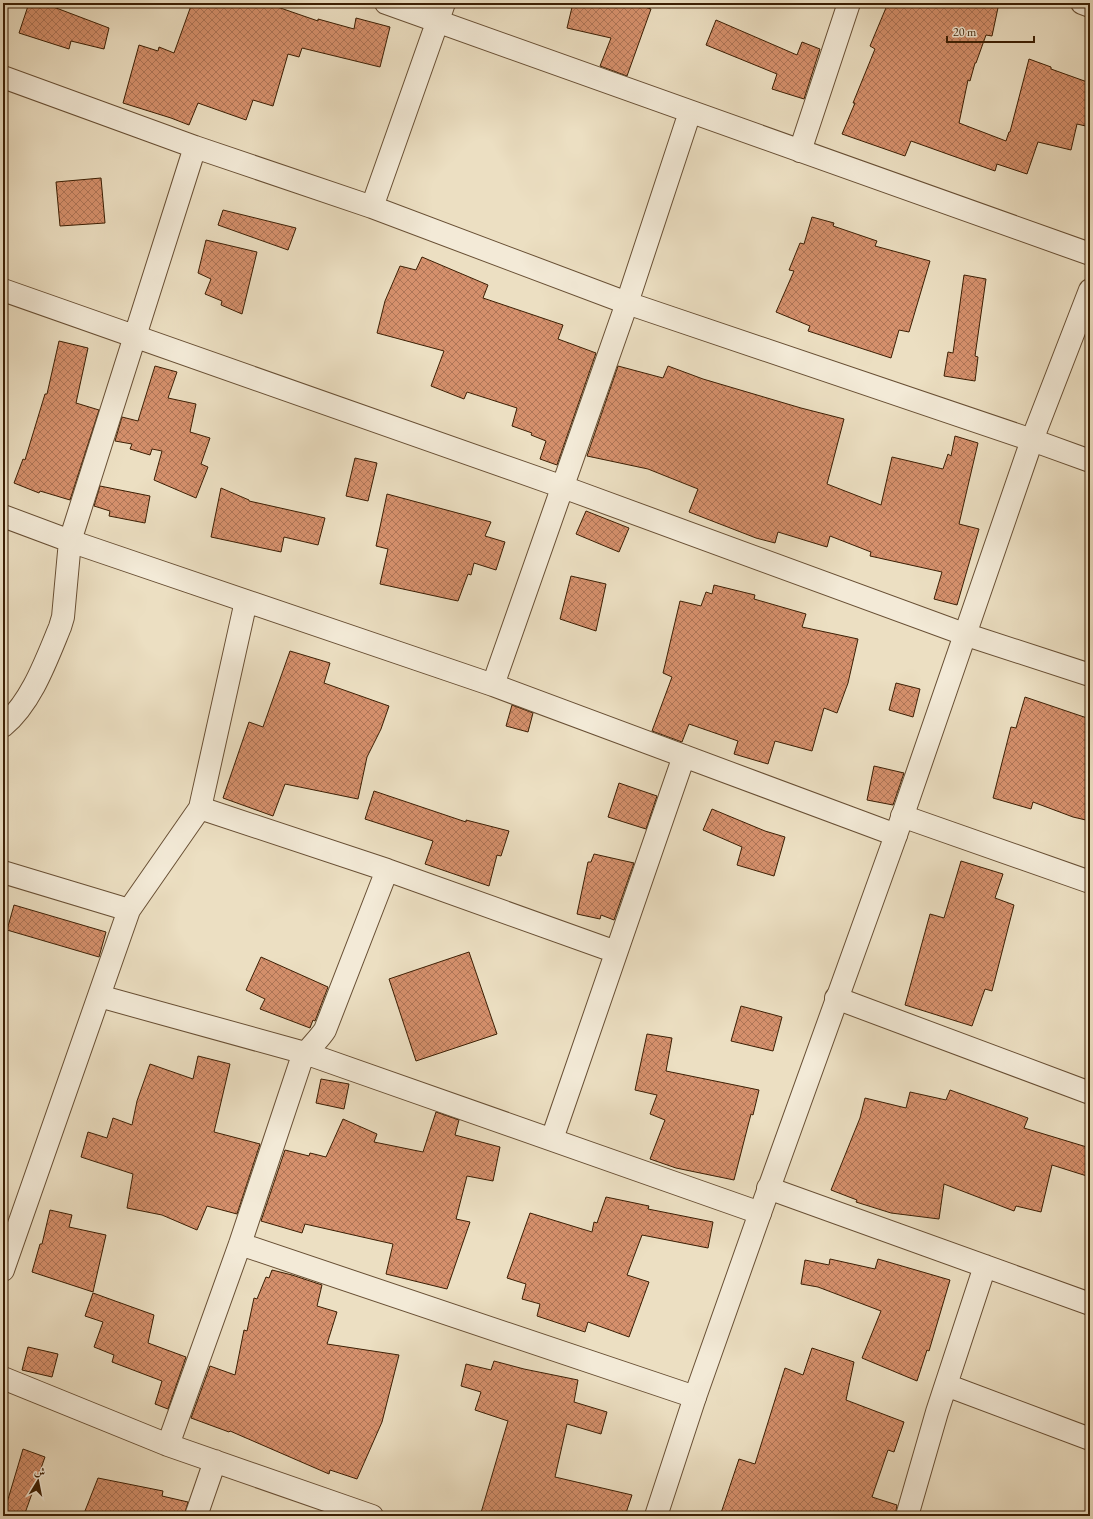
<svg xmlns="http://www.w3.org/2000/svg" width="1093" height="1519" font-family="'EB Garamond',Amiri,serif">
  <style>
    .building { fill: url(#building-cross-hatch); stroke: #3c1f04 }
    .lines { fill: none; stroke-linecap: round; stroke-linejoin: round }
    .minor-casing { stroke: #684f34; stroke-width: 24 }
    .tertiary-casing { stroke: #684f34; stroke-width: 24 }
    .minor { stroke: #f3ead7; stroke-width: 22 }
    .tertiary { stroke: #f3ead7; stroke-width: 22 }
  </style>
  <defs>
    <pattern id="building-cross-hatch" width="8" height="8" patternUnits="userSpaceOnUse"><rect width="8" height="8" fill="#d5906c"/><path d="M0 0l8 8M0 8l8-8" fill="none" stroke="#ae7557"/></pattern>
  </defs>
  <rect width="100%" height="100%" fill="#ecdfc2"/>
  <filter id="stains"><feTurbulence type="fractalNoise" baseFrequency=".005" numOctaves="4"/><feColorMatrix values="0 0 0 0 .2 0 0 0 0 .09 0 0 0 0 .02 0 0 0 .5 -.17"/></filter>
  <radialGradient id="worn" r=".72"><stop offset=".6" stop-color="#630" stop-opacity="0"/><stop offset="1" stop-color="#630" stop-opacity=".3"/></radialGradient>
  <path class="building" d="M 29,3 L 43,3 L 109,28 L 104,49 L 71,41 L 69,49 L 19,33 Z
    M 192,3 L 266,3 L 318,21 L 318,19 L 354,29 L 356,18 L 390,27 L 380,67 L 302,48 L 299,57 L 288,54 L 273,106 L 253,100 L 246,120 L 198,103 L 189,125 L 171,118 L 123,103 L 139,45 L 158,51 L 159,47 L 174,53 Z
    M 573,3 L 633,3 L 651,9 L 627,76 L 600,66 L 611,38 L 567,28 Z
    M 888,3 L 999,3 L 992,36 L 986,35 L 976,63 L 975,63 L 970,81 L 968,80 L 959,123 L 1006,141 L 1009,132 L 1010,132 L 1029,59 L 1051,67 L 1051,69 L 1090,83 L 1090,127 L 1077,124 L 1071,150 L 1038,142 L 1027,174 L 997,164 L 995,171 L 911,141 L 905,156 L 842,134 L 855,103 L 853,103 L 875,49 L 870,46 Z
    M 716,20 L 797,55 L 802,42 L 820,49 L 804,99 L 772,89 L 777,74 L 706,45 Z
    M 101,178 L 105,223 L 60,226 L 56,182 Z
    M 223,210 L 296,228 L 288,250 L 218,225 Z
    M 812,217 L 834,223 L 833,226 L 877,241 L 875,246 L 930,261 L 909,332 L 899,330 L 891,358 L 808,331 L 810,326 L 776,312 L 794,271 L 789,270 L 800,243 L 804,244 Z
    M 206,240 L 257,252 L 242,314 L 221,305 L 222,301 L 205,294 L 211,279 L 198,273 Z
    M 422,257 L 488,285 L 483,298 L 563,325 L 558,339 L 596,353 L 557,465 L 540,459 L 546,441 L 531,435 L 532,433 L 512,426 L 517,408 L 467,392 L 464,399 L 431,386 L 444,351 L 377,333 L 385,301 L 400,266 L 416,270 Z
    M 964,275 L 986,279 L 975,356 L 978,357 L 975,381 L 944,376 L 948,352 L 953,353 Z
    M 59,341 L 88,348 L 76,403 L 99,410 L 70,500 L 40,491 L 39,493 L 14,483 L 23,459 L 25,460 L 45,394 L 47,394 Z
    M 155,366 L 177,372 L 168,398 L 196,404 L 190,432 L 210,438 L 201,464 L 208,467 L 196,498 L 154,480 L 162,451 L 152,449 L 150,455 L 130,449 L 132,444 L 115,441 L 122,417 L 138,421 Z
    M 618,366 L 663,378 L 668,366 L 703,379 L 801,408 L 844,419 L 827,484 L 881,505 L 892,457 L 943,469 L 948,454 L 951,456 L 955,436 L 978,443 L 959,524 L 979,529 L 957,605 L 934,599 L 942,572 L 870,556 L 871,552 L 830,536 L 827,547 L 778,532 L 775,543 L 756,538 L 689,512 L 698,489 L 648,469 L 587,456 Z
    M 355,458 L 377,463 L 368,501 L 346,496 Z
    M 100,486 L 150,496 L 145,523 L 109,516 L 110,511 L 94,506 Z
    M 221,488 L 249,500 L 249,501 L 325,518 L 318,545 L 284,537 L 281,552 L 211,537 Z
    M 387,494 L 491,522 L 485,536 L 505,542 L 496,570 L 474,563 L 471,575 L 468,574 L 458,601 L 380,584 L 388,549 L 376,546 Z
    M 586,511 L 629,528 L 619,552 L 576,534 Z
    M 571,576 L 606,584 L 596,631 L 560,619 Z
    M 714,585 L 755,595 L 754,599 L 806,614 L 802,627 L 858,639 L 848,683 L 837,713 L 824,708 L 812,751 L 775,741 L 768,764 L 734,754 L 738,741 L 689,724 L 682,742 L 652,731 L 672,677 L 663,673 L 680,601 L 701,606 L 706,592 L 712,594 Z
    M 290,651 L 330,663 L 324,683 L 389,706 L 381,729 L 367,757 L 358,799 L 285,784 L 273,816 L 223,798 L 249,722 L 263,727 Z
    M 896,683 L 920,689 L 913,717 L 889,710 Z
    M 1025,697 L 1090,719 L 1090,821 L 1073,817 L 1033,802 L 1031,809 L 993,798 L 1011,727 L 1016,728 Z
    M 512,705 L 533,713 L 528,732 L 506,726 Z
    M 874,766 L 904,773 L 893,805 L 867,800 Z
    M 619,783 L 657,796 L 646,829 L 608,817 Z
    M 374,791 L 466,822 L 466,820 L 509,831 L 501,856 L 497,855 L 489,886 L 425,864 L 433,841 L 365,819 Z
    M 712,809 L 765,831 L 785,837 L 774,876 L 737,865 L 742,847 L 703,830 Z
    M 594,854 L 634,863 L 614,920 L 601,915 L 600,919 L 577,914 L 588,862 L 591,862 Z
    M 961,861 L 1003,874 L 995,898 L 1014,905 L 992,991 L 985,989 L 972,1026 L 905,1005 L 930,914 L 944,918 Z
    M 14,905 L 106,932 L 99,957 L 7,930 Z
    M 469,952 L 497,1034 L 416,1061 L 389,979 Z
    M 261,957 L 328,987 L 315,1021 L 313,1020 L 310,1028 L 260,1009 L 265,999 L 246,990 Z
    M 741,1006 L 782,1017 L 773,1051 L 731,1041 Z
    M 647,1034 L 672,1038 L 666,1071 L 759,1090 L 753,1115 L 751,1114 L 734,1180 L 676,1168 L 650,1159 L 665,1120 L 650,1114 L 657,1095 L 635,1090 Z
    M 198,1056 L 230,1064 L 214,1132 L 260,1144 L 237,1214 L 207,1206 L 197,1230 L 162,1215 L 127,1208 L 133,1174 L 81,1157 L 88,1132 L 107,1138 L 113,1118 L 132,1125 L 137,1101 L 150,1064 L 193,1079 Z
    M 321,1079 L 349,1084 L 344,1109 L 316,1103 Z
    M 950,1090 L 1028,1118 L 1024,1128 L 1090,1148 L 1090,1177 L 1052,1165 L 1041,1212 L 1016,1206 L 1014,1211 L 944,1184 L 939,1219 L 891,1213 L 856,1202 L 857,1200 L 831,1190 L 860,1118 L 865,1098 L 906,1108 L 910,1092 L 946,1100 Z
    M 436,1112 L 459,1120 L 455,1135 L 500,1147 L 493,1181 L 467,1176 L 456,1219 L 470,1222 L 447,1289 L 386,1274 L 393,1244 L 305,1224 L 302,1233 L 261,1221 L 285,1150 L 309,1156 L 310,1153 L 326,1157 L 343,1119 L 377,1134 L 374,1142 L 423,1152 Z
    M 606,1197 L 649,1206 L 648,1209 L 713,1222 L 708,1248 L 642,1235 L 627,1275 L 649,1282 L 629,1337 L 588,1322 L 585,1332 L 537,1316 L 540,1304 L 522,1299 L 526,1284 L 507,1278 L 530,1213 L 592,1232 L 594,1222 L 597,1223 Z
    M 50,1210 L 72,1215 L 69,1227 L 106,1235 L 93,1292 L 32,1272 L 40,1244 L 42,1244 Z
    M 830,1259 L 875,1269 L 878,1259 L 950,1280 L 929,1351 L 927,1350 L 917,1381 L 862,1358 L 881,1311 L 818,1287 L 801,1284 L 805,1260 L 829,1265 Z
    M 272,1270 L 292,1275 L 322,1285 L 317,1306 L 337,1312 L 327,1344 L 399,1355 L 382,1422 L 357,1479 L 330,1470 L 329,1474 L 230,1431 L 229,1432 L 191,1418 L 210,1366 L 235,1375 L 244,1330 L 247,1331 L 254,1298 L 257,1299 L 266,1277 L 269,1278 Z
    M 93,1293 L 154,1315 L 148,1343 L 186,1357 L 168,1409 L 155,1404 L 162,1381 L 112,1362 L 114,1355 L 94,1347 L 103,1322 L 85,1316 Z
    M 28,1347 L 58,1354 L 52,1377 L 22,1370 Z
    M 812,1348 L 854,1362 L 846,1400 L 904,1422 L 894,1452 L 888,1450 L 872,1497 L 897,1505 L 895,1516 L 720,1516 L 739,1459 L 755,1464 L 785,1368 L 803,1375 Z
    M 494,1361 L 524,1369 L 578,1380 L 574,1402 L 607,1412 L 601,1434 L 567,1424 L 555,1477 L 632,1495 L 625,1516 L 480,1516 L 508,1421 L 475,1410 L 481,1392 L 461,1386 L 466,1364 L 491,1370 Z
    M 23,1449 L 45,1457 L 24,1516 L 3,1516 Z
    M 98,1478 L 163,1491 L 162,1496 L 188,1502 L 184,1516 L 83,1516 Z"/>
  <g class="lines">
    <g class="minor-casing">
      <path id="minor" d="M 386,3 L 1090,254
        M 1082,3 L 1090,6
        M 3,77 L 195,147 L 372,207 L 627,303 L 1032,440 L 1090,461
        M 800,151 L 849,3
        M 372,207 L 444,3
        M 3,290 L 563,487 L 964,634 L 1090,675
        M 3,516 L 70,541 L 493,685 L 896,835
        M 493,685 L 627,303 L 690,112
        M 3,726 C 31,703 46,661 60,627 L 63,617 L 70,541 L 195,147
        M 200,808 L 387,870 L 616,952
        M 902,816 L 1090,882
        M 3,872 L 129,910
        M 99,996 L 305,1053 L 760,1213
        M 836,998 L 1090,1093
        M 552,1139 L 684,756
        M 768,1188 L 1090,1304
        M 240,1244 L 695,1397
        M 3,1270 L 129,910 L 200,808 L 246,601
        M 3,1378 L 168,1445 L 372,1516
        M 946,1385 L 1090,1439
        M 168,1445 L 240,1244 L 301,1061 C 307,1049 318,1041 325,1030 L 387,870
        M 196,1516 L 215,1461
        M 907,1516 L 937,1412 L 985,1266"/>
    </g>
    <g class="tertiary-casing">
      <path id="tertiary" d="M 656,1516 L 695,1397 L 760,1213 L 896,835 L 1032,440 L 1090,290"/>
    </g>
    <use href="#minor" class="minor"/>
    <use href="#tertiary" class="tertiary"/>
  </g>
  <rect width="1093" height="1519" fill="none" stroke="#ecdfc2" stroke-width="16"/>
  <rect x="4" y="4" width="1085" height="1511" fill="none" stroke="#3c1f04" stroke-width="2"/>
  <rect x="8" y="8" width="1077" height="1503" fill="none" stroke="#3c1f04"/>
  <g transform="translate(38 1481) rotate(10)" stroke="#f3ead7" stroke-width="3" paint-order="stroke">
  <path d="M0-3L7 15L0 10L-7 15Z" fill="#3c1f04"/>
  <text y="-6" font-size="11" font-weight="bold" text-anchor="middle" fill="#3c1f04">ش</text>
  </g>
  <path d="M947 36v6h87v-6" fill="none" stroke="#3c1f04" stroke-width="2"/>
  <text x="953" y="36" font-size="12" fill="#3c1f04" stroke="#f3ead7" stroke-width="3" paint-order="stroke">20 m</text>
  <rect width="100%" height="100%" filter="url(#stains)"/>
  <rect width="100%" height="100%" fill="url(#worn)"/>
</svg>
